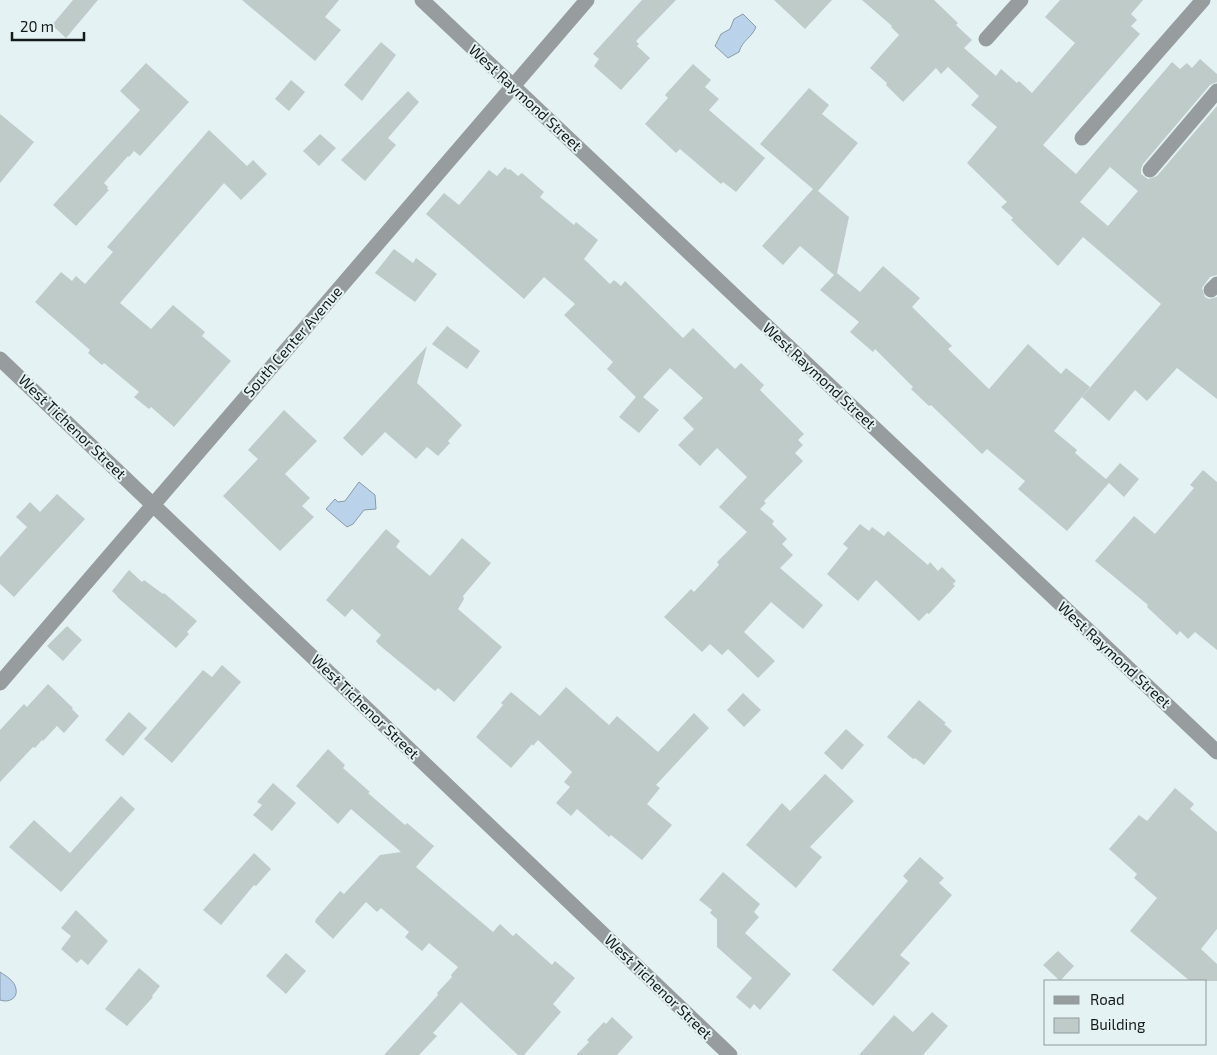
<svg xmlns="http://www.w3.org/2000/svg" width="1217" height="1055" font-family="'Exo 2',sans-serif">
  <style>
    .water { fill: #bbd3ea; stroke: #899bab }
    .building { fill: #becbc8; fill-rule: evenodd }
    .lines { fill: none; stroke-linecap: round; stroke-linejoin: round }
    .minor { stroke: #979c9f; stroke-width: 15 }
    .labels { text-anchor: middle; stroke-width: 4; stroke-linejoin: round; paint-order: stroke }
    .street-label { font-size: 15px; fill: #141919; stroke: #e4f2f3 }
  </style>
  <rect width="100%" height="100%" fill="#e4f2f3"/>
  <path class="water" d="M 743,14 L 756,27 C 751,39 743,39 739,52 L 728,58 L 715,46 L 721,34 L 730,29 L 734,19 Z
    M 359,482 L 375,495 L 376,509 L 364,510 L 353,524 L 347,527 L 326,509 L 335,499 L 338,502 L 345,501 Z
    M 0,972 C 6,976 15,981 16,989 C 18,999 8,1003 0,1000 Z"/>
  <path class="building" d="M 73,0 L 98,0 L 66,38 L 52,25 Z
    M 242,0 L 339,0 L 325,17 L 341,30 L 315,61 Z
    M 642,0 L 676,0 L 636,41 L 639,44 L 637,46 L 650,58 L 621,90 L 594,66 L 599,59 L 593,54 Z
    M 774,0 L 832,0 L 805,29 Z
    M 862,0 L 934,0 L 958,23 L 956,25 L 972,40 L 964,48 L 996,76 L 1001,69 L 1017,83 L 1019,81 L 1032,93 L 1075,43 L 1045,17 L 1060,0 L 1143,0 L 1131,14 L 1137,20 L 1131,26 L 1140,34 L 1043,145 L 1076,174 L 1172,62 L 1180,69 L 1187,63 L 1192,68 L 1200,59 L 1217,74 L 1217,82 L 1210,85 L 1143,164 L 1141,169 L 1141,174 L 1148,179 L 1157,176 L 1217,106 L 1217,275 L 1210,277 L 1202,288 L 1205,297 L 1209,299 L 1217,297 L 1217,399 L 1177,368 L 1147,401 L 1135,390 L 1109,421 L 1082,397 L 1161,304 L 1083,237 L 1058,266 L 1011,220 L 1013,218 L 1001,207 L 1007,202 L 967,163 L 997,127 L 971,105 L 979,96 L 948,67 L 941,74 L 936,68 L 903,102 L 886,85 L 887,83 L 870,68 L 899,35 L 891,27 L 892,26 ZM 1110,167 L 1138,191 L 1108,226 L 1080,202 Z
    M 381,42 L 396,55 L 362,101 L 344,85 Z
    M 146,63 L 189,102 L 140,156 L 134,151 L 129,157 L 128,156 L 104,183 L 108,187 L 107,189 L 109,190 L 76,226 L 53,205 L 140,110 L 120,91 Z
    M 693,64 L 711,80 L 705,87 L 719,99 L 709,110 L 765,158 L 736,192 L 723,182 L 721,184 L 680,149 L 676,153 L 645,124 L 668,98 L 665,95 Z
    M 291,80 L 305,92 L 289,111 L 275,99 Z
    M 809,88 L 829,105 L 822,114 L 858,143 L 818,191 L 849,217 L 837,273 L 860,292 L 883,266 L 920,298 L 912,307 L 952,346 L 948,349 L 989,389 L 1028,344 L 1061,374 L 1066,368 L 1090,387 L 1054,431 L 1077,450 L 1075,453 L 1106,479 L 1120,463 L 1139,479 L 1124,497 L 1109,483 L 1067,531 L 1018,489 L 1025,481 L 987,449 L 982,454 L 931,405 L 929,406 L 911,389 L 913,387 L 875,349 L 873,352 L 850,332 L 859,322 L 820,290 L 834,275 L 800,246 L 783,265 L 762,246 L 813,189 L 760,144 Z
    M 408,91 L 419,102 L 388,138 L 396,145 L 365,181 L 341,160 Z
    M 0,114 L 34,142 L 0,183 Z
    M 209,130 L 247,166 L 253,160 L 267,174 L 241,200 L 224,183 L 120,303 L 151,329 L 173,305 L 205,332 L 202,336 L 231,361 L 174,427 L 151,407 L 149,409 L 134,397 L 139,392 L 104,363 L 102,365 L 88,353 L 90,350 L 35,302 L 61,272 L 72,281 L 76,276 L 85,284 L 113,252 L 107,247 Z
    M 320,134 L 336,148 L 319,166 L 303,151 Z
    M 505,167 L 508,170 L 510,169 L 518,176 L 522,173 L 544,192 L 540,197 L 574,225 L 576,222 L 598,240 L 584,259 L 610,284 L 614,280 L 621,286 L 625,281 L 683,338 L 693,328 L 735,369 L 741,363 L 764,385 L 760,390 L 804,434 L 798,440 L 803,445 L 795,453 L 803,461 L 764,501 L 766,503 L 760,509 L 774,521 L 772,524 L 787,539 L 782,544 L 793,555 L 780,568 L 823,605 L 803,629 L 771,602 L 744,632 L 775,661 L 758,678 L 728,649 L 722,655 L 710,644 L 702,652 L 664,617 L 691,589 L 694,592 L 719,565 L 717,562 L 747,532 L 719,507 L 747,477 L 717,448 L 700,466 L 678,445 L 694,429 L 683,418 L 703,398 L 670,368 L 643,397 L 659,410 L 639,433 L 619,417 L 636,397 L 607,369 L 613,362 L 564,315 L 575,304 L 544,277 L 524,299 L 426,214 L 444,193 L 459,205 L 489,170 L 497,176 Z
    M 394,249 L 413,263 L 416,258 L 437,274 L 415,302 L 375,273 Z
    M 447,326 L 480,351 L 467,369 L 432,344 Z
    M 427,346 L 417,383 L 462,425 L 448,441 L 450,443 L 438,456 L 427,447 L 416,459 L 385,432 L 362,456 L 343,438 Z
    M 284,410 L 317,441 L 285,474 L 310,498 L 302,506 L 314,517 L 280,551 L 223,496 L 258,459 L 248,450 Z
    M 1203,470 L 1217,482 L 1217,650 L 1195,632 L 1188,639 L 1180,631 L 1177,635 L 1147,607 L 1148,605 L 1095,561 L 1134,516 L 1155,534 L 1194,488 L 1190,485 Z
    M 57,494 L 85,519 L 14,597 L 0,584 L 0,557 L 27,527 L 16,517 L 30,502 L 40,512 Z
    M 860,524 L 869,531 L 872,527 L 884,536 L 888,531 L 928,565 L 930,562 L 938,571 L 942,567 L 956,581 L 953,584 L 955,586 L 929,614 L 927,613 L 919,621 L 876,580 L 858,601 L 827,574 L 848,548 L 843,544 Z
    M 386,529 L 400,541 L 396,547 L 430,576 L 462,538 L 491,563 L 463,596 L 464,599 L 458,609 L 502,647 L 454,702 L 438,688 L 435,691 L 378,644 L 376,641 L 381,635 L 352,609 L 345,617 L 326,600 Z
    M 129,570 L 142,582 L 144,580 L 163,594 L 164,593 L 197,621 L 187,632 L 189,634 L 176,648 L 117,597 L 117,596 L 112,591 Z
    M 67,626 L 82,640 L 63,661 L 47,646 Z
    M 222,665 L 241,682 L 172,763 L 144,739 L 203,670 L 212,677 Z
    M 48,684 L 73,708 L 72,709 L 79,716 L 64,733 L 57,726 L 43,741 L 42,740 L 35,748 L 33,747 L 0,782 L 0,730 L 24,704 L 27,707 Z
    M 566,687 L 609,725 L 617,716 L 658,752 L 694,713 L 709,728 L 656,785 L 660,788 L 647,804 L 672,825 L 642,860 L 611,835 L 609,837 L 577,809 L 571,816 L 556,803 L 570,787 L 564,782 L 572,772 L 538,740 L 533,746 L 532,744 L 511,768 L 476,737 L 503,705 L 501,703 L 511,692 L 540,716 Z
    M 743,693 L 761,710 L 744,727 L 727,710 Z
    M 919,700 L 946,723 L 944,724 L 952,731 L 924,765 L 915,758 L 913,759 L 887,737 Z
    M 129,712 L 147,728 L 123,756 L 105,740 Z
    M 846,729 L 864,745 L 842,770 L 824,753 Z
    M 328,749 L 345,765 L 343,768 L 370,792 L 368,793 L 405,825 L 407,823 L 434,846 L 416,867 L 493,932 L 500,924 L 513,936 L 516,933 L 552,965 L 555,961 L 575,978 L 553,1004 L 561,1012 L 524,1055 L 518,1055 L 461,1002 L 433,1033 L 437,1036 L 419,1055 L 384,1055 L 438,995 L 437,993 L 452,977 L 451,975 L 458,967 L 429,943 L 422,951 L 405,937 L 409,932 L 381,908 L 377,912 L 366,902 L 333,939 L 315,922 L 316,919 L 340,891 L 344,894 L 380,855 L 401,852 L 351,809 L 338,824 L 296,786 Z
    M 825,774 L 854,801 L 810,847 L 822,857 L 796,888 L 746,845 L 782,803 L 790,811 Z
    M 273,783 L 296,803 L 272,831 L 253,815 L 262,805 L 257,802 Z
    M 1175,788 L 1194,804 L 1190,809 L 1217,832 L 1217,929 L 1201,949 L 1217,964 L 1217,981 L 1190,981 L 1130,931 L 1157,898 L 1134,878 L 1137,874 L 1109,849 L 1139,815 L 1147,821 Z
    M 121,796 L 135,809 L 61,892 L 9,847 L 34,820 L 70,853 Z
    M 254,853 L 271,869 L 256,886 L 254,885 L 221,925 L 203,910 Z
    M 920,857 L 944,878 L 939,883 L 952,895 L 900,955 L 910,963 L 873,1006 L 832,970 L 908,881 L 903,876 Z
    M 723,872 L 760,904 L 754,912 L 759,917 L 745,933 L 791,974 L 760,1010 L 754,1004 L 750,1009 L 736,997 L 752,978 L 717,947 L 717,919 L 710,913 L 712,910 L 699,900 Z
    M 76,910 L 108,941 L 88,965 L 81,959 L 77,963 L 61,949 L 71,936 L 61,928 Z
    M 1058,951 L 1074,966 L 1060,981 L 1043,965 Z
    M 286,953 L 306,971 L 286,994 L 266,976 Z
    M 139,968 L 160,986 L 152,996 L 153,997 L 127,1026 L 105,1009 Z
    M 932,1012 L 948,1026 L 923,1055 L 859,1055 L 894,1015 L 913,1032 Z
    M 612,1017 L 633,1037 L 617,1055 L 576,1055 L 589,1042 L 587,1040 L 604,1022 L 606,1024 Z"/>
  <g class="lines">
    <path class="minor" d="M 422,0 L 1217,752
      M 986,39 L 1021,0
      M 1082,138 L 1203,0
      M 1150,170 L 1217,91
      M 1211,290 L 1217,284
      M 0,359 L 730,1055
      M 0,683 L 587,0"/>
  </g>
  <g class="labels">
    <g class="street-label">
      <text transform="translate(525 98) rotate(43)" y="5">West Raymond Street</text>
      <text transform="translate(293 342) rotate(-49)" y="5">South Center Avenue</text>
      <text transform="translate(819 376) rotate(43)" y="5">West Raymond Street</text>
      <text transform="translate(72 427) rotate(44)" y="5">West Tichenor Street</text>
      <text transform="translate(1114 655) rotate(43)" y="5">West Raymond Street</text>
      <text transform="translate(365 707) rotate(44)" y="5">West Tichenor Street</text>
      <text transform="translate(658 987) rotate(44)" y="5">West Tichenor Street</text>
    </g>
  </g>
  <rect x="1044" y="980" width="162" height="65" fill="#e4f2f3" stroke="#919b9c"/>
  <rect x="1054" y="996" width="25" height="8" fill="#979c9f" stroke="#919b9c"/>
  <text x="1090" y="1005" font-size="15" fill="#141919">Road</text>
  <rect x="1054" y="1018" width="25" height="15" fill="#becbc8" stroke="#919b9c"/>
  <text x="1090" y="1030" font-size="15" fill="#141919">Building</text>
  <path d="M12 32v8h72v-8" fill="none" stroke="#141919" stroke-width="2.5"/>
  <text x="20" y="32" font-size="15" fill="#141919" stroke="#e4f2f3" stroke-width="4" paint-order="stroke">20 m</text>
</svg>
